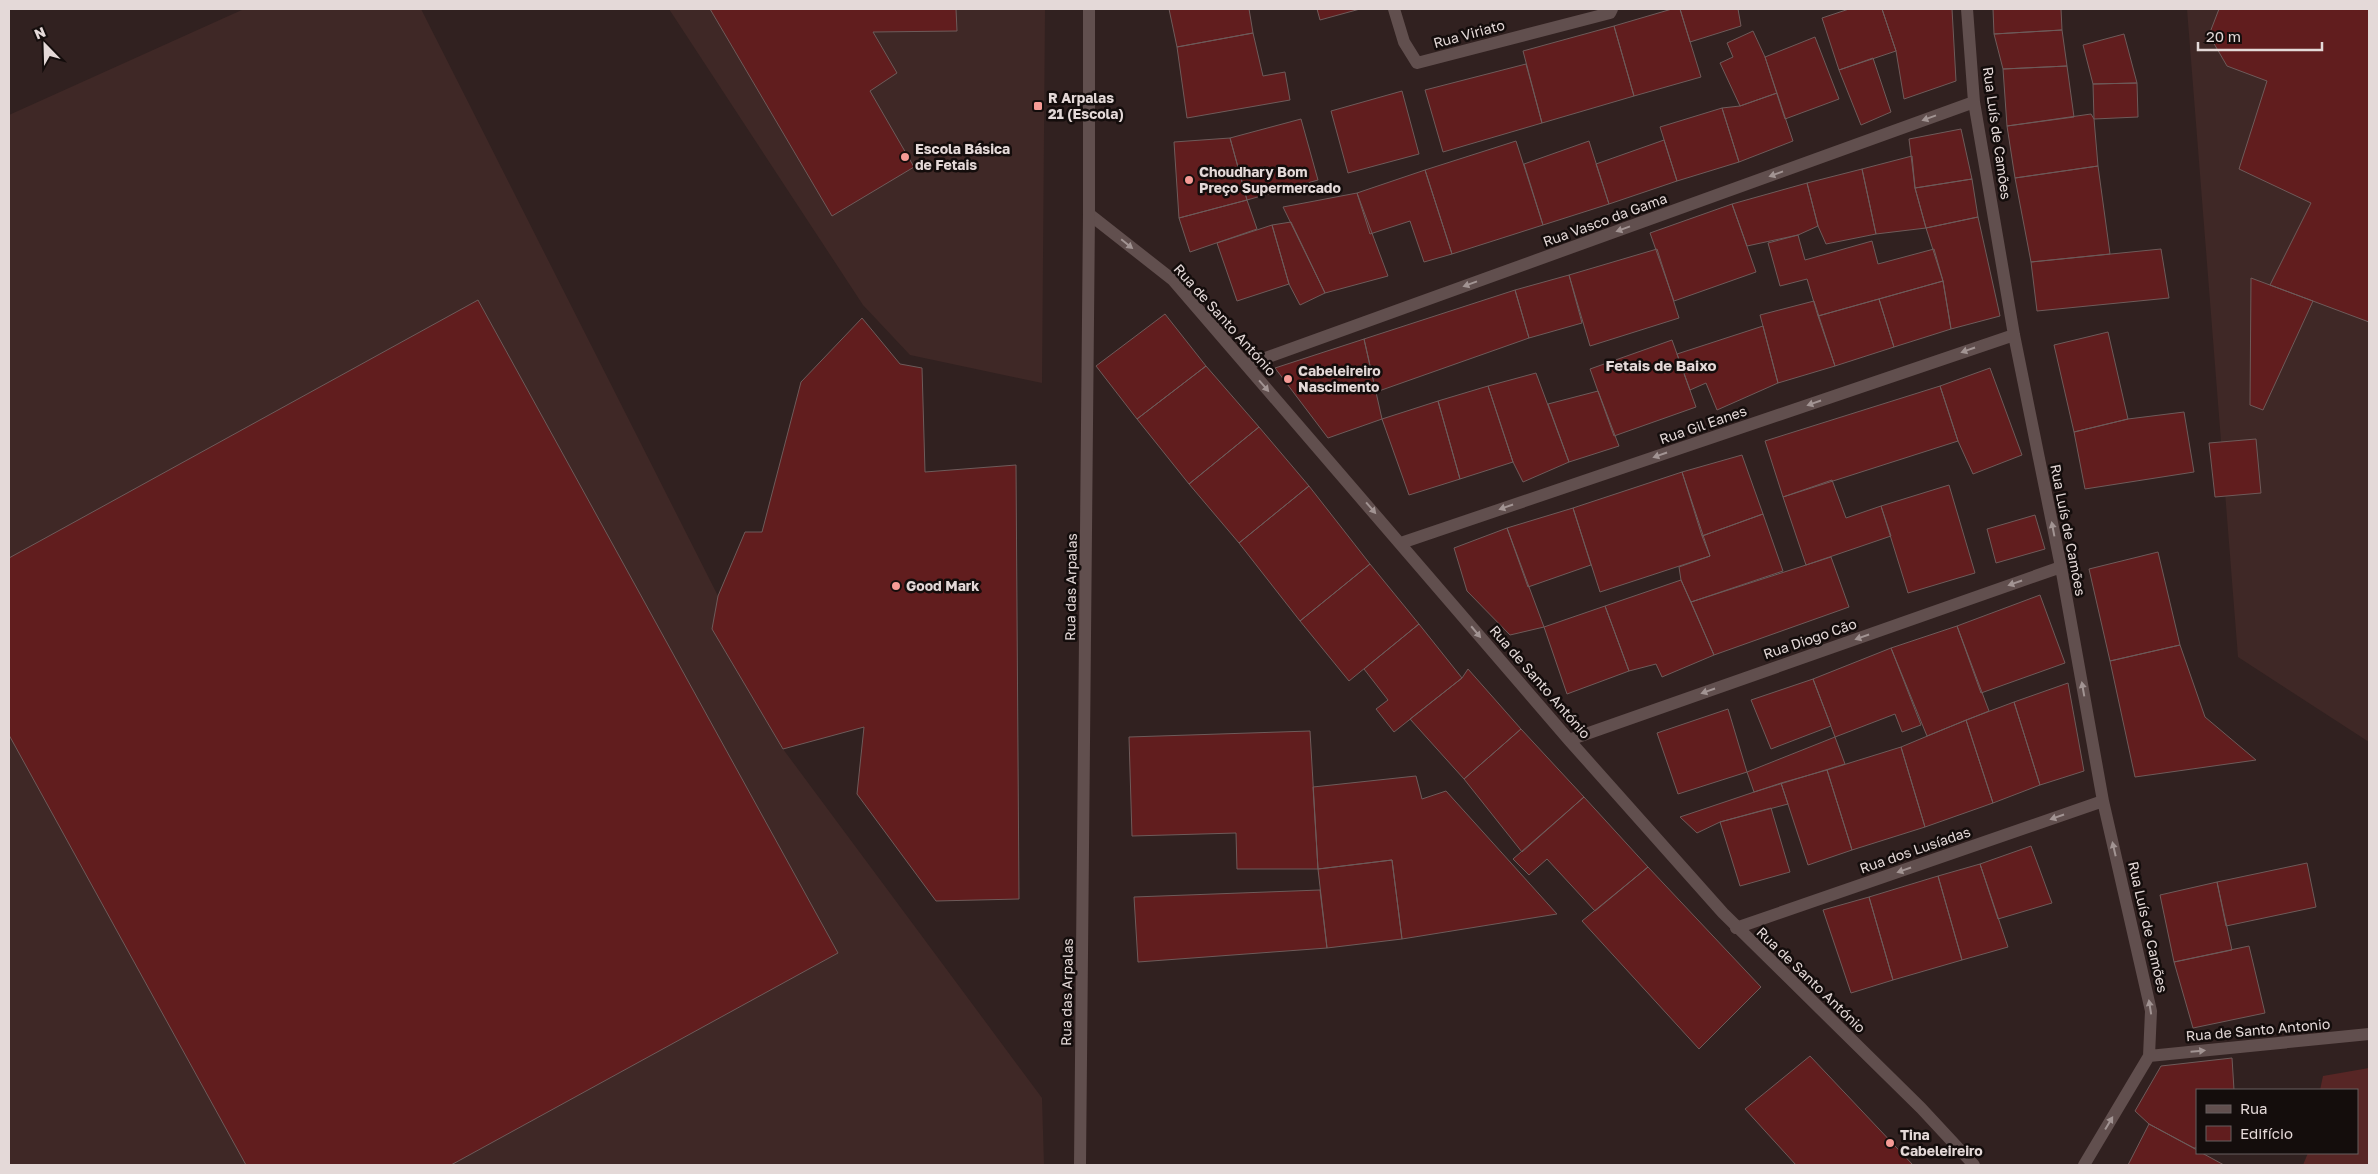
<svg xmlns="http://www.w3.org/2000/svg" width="2378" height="1174" font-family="'Golos Text',sans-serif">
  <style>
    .built { fill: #3f2826 }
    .green { fill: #572625 }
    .building { fill: #611d1e; stroke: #6e5b5a }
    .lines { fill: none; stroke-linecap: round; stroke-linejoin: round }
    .street { stroke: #614f4e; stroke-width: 12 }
    .secondary { stroke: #614f4e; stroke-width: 12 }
    .oneway { fill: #a29493 }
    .poi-dot { fill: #f59b96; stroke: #140d0c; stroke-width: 2 }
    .labels { text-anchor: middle; stroke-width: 5; stroke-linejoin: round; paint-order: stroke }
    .street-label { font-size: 14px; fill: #e4d9d8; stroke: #140d0c }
    .poi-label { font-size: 14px; font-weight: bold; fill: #e4d9d8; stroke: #140d0c; text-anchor: start }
    .neighbourhood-label { font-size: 15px; font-weight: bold; fill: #e4d9d8; stroke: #140d0c }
  </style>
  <rect width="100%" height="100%" fill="#312120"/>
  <path class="built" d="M 244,9 L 421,9 L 718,596 L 712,629 L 783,749 L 1042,1098 L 1044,1165 L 9,1165 L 9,115 Z
    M 669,9 L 1045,9 L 1042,383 L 910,355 L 863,305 Z
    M 2187,9 L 2369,9 L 2369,742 L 2238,657 Z"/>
  <path class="green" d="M 2369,1068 L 2369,1165 L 2303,1165 L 2308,1153 L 2357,1153 L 2357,1090 L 2320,1090 L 2323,1076 Z"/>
  <path class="building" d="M 710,9 L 956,9 L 957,31 L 873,32 L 897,73 L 870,91 L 914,167 L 832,216 Z
    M 1169,9 L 1249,9 L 1253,33 L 1177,47 Z
    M 1317,9 L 1360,9 L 1320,20 Z
    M 1672,9 L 1680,9 L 1701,77 L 1634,96 L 1614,26 Z
    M 1680,9 L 1738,9 L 1741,26 L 1690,42 Z
    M 1849,9 L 1882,9 L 1896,51 L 1839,70 L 1822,18 Z
    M 1882,9 L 1952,9 L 1956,81 L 1904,99 L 1896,51 Z
    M 1993,9 L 2061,9 L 2062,30 L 1994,34 Z
    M 2219,9 L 2369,9 L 2369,322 L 2270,285 L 2311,203 L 2239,169 L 2267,81 L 2227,66 L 2209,35 Z
    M 1614,26 L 1634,96 L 1542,123 L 1523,51 Z
    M 2062,30 L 2067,66 L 2003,69 L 1994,34 Z
    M 1753,31 L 1765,57 L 1777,93 L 1740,106 L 1720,63 L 1733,57 L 1727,43 Z
    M 1253,33 L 1263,76 L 1285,72 L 1290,100 L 1187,118 L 1177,47 Z
    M 2124,34 L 2137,83 L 2093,84 L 2083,45 Z
    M 1815,37 L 1839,99 L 1785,119 L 1765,57 Z
    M 1873,58 L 1891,112 L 1861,125 L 1839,70 Z
    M 1526,64 L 1542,123 L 1443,152 L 1425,90 Z
    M 2067,66 L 2074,117 L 2007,126 L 2003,69 Z
    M 2137,83 L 2138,117 L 2094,119 L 2093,84 Z
    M 1402,91 L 1419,154 L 1348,173 L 1331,111 Z
    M 1777,93 L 1793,141 L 1739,162 L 1722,108 L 1740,106 Z
    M 1722,108 L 1739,162 L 1677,181 L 1660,127 Z
    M 2091,114 L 2094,119 L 2098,166 L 2015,178 L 2007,126 Z
    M 1301,119 L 1318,180 L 1247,200 L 1230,138 Z
    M 1961,129 L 1972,179 L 1915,188 L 1909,139 Z
    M 1230,138 L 1247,200 L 1179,218 L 1174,142 Z
    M 1664,140 L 1677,181 L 1609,204 L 1596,164 Z
    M 1516,141 L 1543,225 L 1452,254 L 1425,170 Z
    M 1589,141 L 1609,204 L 1543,225 L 1524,164 Z
    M 1912,156 L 1915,188 L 1926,228 L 1876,234 L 1862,169 Z
    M 2098,166 L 2110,254 L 2031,262 L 2015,178 Z
    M 1862,169 L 1876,234 L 1826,244 L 1818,226 L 1807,183 Z
    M 1425,170 L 1452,254 L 1424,262 L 1410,221 L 1370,234 L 1357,193 Z
    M 1972,179 L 1978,217 L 1926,228 L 1915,188 Z
    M 1807,183 L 1818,226 L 1798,235 L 1747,246 L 1732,204 Z
    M 1357,193 L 1388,276 L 1325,293 L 1283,207 Z
    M 1247,200 L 1257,229 L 1190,252 L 1179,218 Z
    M 1732,204 L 1756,272 L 1674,301 L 1650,233 Z
    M 1978,217 L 2000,316 L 1951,329 L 1943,281 L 1926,228 Z
    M 1291,222 L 1325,293 L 1300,305 L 1289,284 L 1272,225 Z
    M 1272,225 L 1289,284 L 1237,301 L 1217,243 Z
    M 1798,235 L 1805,260 L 1872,241 L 1878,264 L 1934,249 L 1943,281 L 1818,316 L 1807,279 L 1780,286 L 1768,243 Z
    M 1657,249 L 1679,318 L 1590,346 L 1569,275 Z
    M 2161,249 L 2169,298 L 2037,311 L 2031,262 Z
    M 1569,275 L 1582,323 L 1529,338 L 1515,290 Z
    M 2251,278 L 2313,301 L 2263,410 L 2250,405 Z
    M 1943,281 L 1951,329 L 1894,347 L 1879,299 Z
    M 1515,290 L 1529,338 L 1376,392 L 1364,339 Z
    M 1879,299 L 1894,347 L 1835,366 L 1818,316 Z
    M 478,300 L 838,953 L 451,1165 L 246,1165 L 9,735 L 9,558 Z
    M 1814,301 L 1835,366 L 1778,383 L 1760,315 Z
    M 1165,314 L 1206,366 L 1137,419 L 1096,366 Z
    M 862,318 L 900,364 L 922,368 L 925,472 L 1016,465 L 1019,899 L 936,901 L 857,794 L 864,727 L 783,749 L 712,629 L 718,596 L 745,532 L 762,532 L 801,382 Z
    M 1763,326 L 1778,383 L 1717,410 L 1706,383 L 1690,390 L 1677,354 Z
    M 2108,332 L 2128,419 L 2074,432 L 2054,345 Z
    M 1364,339 L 1382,419 L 1328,438 L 1275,368 Z
    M 1672,340 L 1696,407 L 1614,436 L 1590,369 Z
    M 1206,366 L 1259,427 L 1189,484 L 1137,419 Z
    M 1990,368 L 2022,455 L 1973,474 L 1958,441 L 1940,386 Z
    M 1536,373 L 1569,462 L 1523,482 L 1513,462 L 1488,386 Z
    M 1488,386 L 1513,462 L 1460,479 L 1438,401 Z
    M 1940,386 L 1958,441 L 1783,497 L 1765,441 Z
    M 1598,391 L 1619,446 L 1569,462 L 1548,404 Z
    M 1438,401 L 1460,479 L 1409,495 L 1382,419 Z
    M 2184,412 L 2194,472 L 2085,489 L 2074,432 L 2128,419 Z
    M 1259,427 L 1309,486 L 1239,543 L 1189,484 Z
    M 2256,439 L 2261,493 L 2215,497 L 2209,443 Z
    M 1742,455 L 1763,514 L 1702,536 L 1682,472 Z
    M 1682,472 L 1710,556 L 1600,592 L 1573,508 Z
    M 1832,480 L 1846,518 L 1881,506 L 1891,536 L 1806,565 L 1783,497 Z
    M 1949,485 L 1975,573 L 1908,593 L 1881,506 Z
    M 1309,486 L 1370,564 L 1300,621 L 1239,543 Z
    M 1573,508 L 1591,565 L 1528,587 L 1507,528 Z
    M 1763,514 L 1783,571 L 1691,602 L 1681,580 L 1679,567 L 1710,556 L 1702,536 Z
    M 2035,515 L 2045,549 L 1996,563 L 1987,529 Z
    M 1507,528 L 1544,627 L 1510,635 L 1467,591 L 1454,548 Z
    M 2158,552 L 2180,645 L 2110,661 L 2089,569 Z
    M 1831,557 L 1849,607 L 1714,655 L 1691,602 Z
    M 1370,564 L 1419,624 L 1349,681 L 1300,621 Z
    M 1681,580 L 1714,655 L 1662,677 L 1656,664 L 1629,671 L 1605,606 Z
    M 2040,595 L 2065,663 L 1981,693 L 1957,626 Z
    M 1605,606 L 1629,671 L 1567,694 L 1544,627 Z
    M 1419,624 L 1462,678 L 1394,732 L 1376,709 L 1388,700 L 1364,669 Z
    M 1957,626 L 1989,711 L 1927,736 L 1891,648 Z
    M 2180,645 L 2205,717 L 2256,760 L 2135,777 L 2110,661 Z
    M 1891,648 L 1921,725 L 1902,732 L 1895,714 L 1835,737 L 1813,679 Z
    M 1468,669 L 1521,729 L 1464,779 L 1410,719 L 1462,678 Z
    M 1813,679 L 1831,726 L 1771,749 L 1751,700 Z
    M 2068,683 L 2084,771 L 2040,785 L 2014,702 Z
    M 2014,702 L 2040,785 L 1993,803 L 1966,720 Z
    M 1728,709 L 1747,772 L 1678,794 L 1657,733 Z
    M 1966,720 L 1993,803 L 1925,827 L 1901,747 Z
    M 1521,729 L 1584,797 L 1522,852 L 1464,779 Z
    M 1310,731 L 1318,869 L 1237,869 L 1236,833 L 1132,836 L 1129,737 Z
    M 1835,737 L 1845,764 L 1754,792 L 1747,772 Z
    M 1901,747 L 1925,827 L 1852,850 L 1827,770 Z
    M 1827,770 L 1852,850 L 1808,865 L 1781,783 Z
    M 1416,776 L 1422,799 L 1446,791 L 1557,914 L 1402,939 L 1392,860 L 1318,869 L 1313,787 Z
    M 1781,783 L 1788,804 L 1720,822 L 1697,833 L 1680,817 Z
    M 1584,797 L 1648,867 L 1595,911 L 1547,859 L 1529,875 L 1513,859 Z
    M 1771,808 L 1790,872 L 1740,886 L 1720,822 Z
    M 2031,846 L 2052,903 L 1998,919 L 1980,864 Z
    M 1392,860 L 1402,939 L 1327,948 L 1318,869 Z
    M 2307,863 L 2316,907 L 2226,926 L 2217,882 Z
    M 1980,864 L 2008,947 L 1962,960 L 1938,876 Z
    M 1648,867 L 1761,987 L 1699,1049 L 1582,921 Z
    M 1938,876 L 1962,960 L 1893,980 L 1869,897 Z
    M 2217,882 L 2232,950 L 2174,962 L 2160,895 Z
    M 1320,890 L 1327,948 L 1138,962 L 1134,897 Z
    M 1869,897 L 1893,980 L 1851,993 L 1823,910 Z
    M 2249,946 L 2265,1013 L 2193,1028 L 2174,962 Z
    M 1810,1056 L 1913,1165 L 1796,1165 L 1745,1109 Z
    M 2232,1058 L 2234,1090 L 2197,1090 L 2197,1148 L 2194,1148 L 2149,1124 L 2135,1111 L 2161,1066 Z
    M 2149,1124 L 2197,1150 L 2197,1153 L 2202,1153 L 2224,1165 L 2128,1165 Z"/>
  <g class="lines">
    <path class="street" d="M 1394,9 L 1404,42 L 1417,63 L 1610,13 L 1612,9
      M 1967,9 L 1974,102 L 2014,335 L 2061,567 L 2103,801 L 2151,1011 L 2149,1056 L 2084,1165
      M 1089,214 L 1173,280 L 1569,740 L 1723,913 L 1921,1108 L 1974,1165
      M 1246,365 L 1974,102
      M 1401,543 L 2014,335
      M 1569,740 L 2061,567
      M 1736,928 L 2103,801
      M 2149,1056 L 2369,1034"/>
    <path class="secondary" d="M 1080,1165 L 1089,214 L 1089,9"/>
  </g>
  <defs><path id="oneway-solid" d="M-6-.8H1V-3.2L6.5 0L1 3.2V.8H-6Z" transform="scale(1.25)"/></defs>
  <g class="oneway">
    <use href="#oneway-solid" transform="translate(1929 118) rotate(160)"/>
    <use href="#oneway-solid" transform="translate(1776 174) rotate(160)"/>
    <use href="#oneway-solid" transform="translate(1623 229) rotate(160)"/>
    <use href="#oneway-solid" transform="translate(1127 244) rotate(39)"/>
    <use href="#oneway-solid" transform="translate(1470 284) rotate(160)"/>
    <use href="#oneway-solid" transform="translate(1968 350) rotate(161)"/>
    <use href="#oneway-solid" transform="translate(1264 386) rotate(49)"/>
    <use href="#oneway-solid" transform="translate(1814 403) rotate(161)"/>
    <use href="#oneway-solid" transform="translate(1660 455) rotate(161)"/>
    <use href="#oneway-solid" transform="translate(1506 507) rotate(161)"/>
    <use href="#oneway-solid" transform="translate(1371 508) rotate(49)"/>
    <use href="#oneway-solid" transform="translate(2053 529) rotate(-101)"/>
    <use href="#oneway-solid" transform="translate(2015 583) rotate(161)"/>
    <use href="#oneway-solid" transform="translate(1476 632) rotate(50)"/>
    <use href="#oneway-solid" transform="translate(1862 637) rotate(161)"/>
    <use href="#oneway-solid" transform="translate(2083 689) rotate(-100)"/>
    <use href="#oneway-solid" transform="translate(1708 691) rotate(161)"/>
    <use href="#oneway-solid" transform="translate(2057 817) rotate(161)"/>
    <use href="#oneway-solid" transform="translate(2114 849) rotate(-103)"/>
    <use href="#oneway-solid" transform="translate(1904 870) rotate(161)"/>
    <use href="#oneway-solid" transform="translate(2150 1007) rotate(-99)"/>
    <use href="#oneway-solid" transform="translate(2198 1051) rotate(-5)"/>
    <use href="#oneway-solid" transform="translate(2109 1123) rotate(-59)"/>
  </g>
  <g class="poi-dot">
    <rect x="1033" y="101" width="10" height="10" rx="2.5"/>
    <circle cx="905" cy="157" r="5"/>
    <circle cx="1189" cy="180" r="5"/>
    <circle cx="1288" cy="379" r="5"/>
    <circle cx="896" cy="586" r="5"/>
    <circle cx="1890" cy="1143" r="5"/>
  </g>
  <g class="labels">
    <g class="street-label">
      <text transform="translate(1469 34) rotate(-15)" y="5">Rua Viriato</text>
      <text transform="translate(1997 133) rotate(82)" y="5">Rua Luís de Camões</text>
      <text transform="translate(1605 220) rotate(-20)" y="5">Rua Vasco da Gama</text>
      <text transform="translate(1225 320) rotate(48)" y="5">Rua de Santo António</text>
      <text transform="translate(1703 425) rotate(-19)" y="5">Rua Gil Eanes</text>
      <text transform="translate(2068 530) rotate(79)" y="5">Rua Luís de Camões</text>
      <text transform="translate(1071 587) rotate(-89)" y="5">Rua das Arpalas</text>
      <text transform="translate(1810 639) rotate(-19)" y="5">Rua Diogo Cão</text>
      <text transform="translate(1540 682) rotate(49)" y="5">Rua de Santo António</text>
      <text transform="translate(1915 850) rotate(-19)" y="5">Rua dos Lusíadas</text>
      <text transform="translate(2148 927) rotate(77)" y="5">Rua Luís de Camões</text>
      <text transform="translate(1811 980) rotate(44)" y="5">Rua de Santo António</text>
      <text transform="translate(1067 992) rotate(-89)" y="5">Rua das Arpalas</text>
      <text transform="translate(2258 1030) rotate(-5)" y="5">Rua de Santo Antonio</text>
    </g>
    <g class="poi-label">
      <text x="1048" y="103">R Arpalas<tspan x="1048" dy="16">21 (Escola)</tspan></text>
      <text x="915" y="154">Escola Básica<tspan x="915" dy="16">de Fetais</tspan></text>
      <text x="1199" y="177">Choudhary Bom<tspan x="1199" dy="16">Preço Supermercado</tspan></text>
      <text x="1298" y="376">Cabeleireiro<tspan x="1298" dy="16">Nascimento</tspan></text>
      <text x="906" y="591">Good Mark</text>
      <text x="1900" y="1140">Tina<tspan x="1900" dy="16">Cabeleireiro</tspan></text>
    </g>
    <g class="neighbourhood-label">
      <text x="1661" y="371">Fetais de Baixo</text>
    </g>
  </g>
  <rect width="2378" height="1174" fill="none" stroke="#e4d9d8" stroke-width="20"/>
  <rect x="2196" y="1089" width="162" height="65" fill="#140d0c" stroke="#675f5e"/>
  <rect x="2206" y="1105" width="25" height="8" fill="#614f4e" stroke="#675f5e"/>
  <text x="2240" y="1114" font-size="15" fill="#e4d9d8">Rua</text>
  <rect x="2206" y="1126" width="25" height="15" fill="#611d1e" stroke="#675f5e"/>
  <text x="2240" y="1139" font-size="15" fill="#e4d9d8">Edifício</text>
  <g transform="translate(45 45) rotate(337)" stroke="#140d0c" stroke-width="4" paint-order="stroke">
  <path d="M0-4L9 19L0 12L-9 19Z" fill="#e4d9d8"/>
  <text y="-8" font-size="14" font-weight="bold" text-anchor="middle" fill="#e4d9d8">N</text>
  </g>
  <path d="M2198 42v8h124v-8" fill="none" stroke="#e4d9d8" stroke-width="2.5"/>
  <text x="2206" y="42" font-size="15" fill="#e4d9d8" stroke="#140d0c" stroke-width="4" paint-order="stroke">20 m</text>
</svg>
